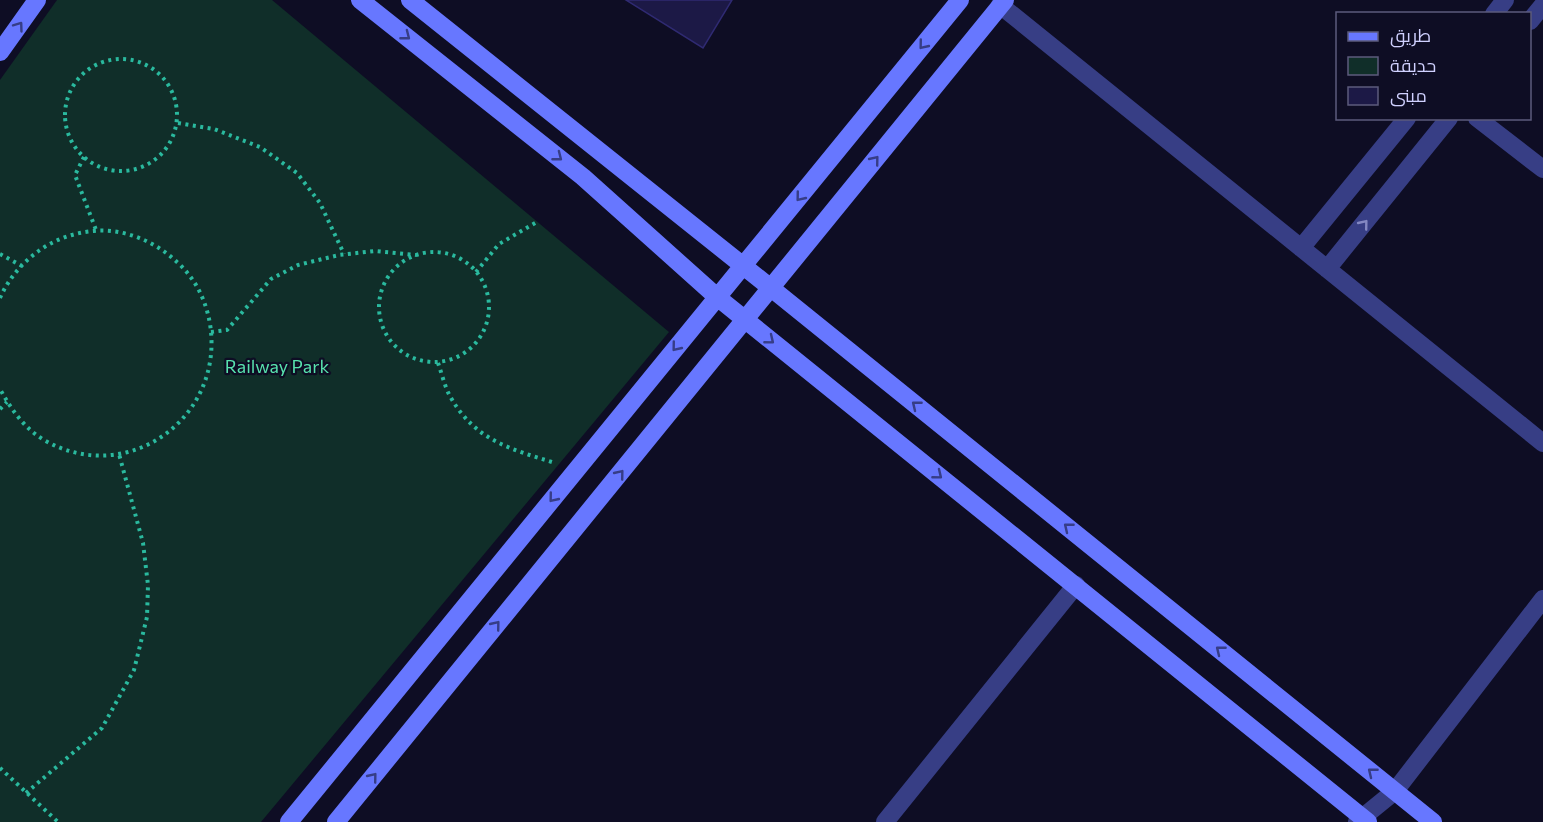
<svg xmlns="http://www.w3.org/2000/svg" width="1543" height="822" font-family="Commissioner,Cairo,sans-serif">
  <style>
    .green { fill: #102e29 }
    .building { fill: #1c1946; stroke: #2f2a72; stroke-width: 1.5 }
    .lines { fill: none; stroke-linecap: round; stroke-linejoin: round }
    .path { stroke: #2ab99e; stroke-width: 4; stroke-dasharray: 3 4.5; stroke-linecap: butt }
    .street { stroke: #373e85; stroke-width: 18 }
    .secondary { stroke: #6777ff; stroke-width: 18 }
    .oneway { stroke: #363d87 }
    .oneway2 { stroke: #8488c2 }
    .labels { text-anchor: middle; stroke-width: 4.5; stroke-linejoin: round; paint-order: stroke }
    .park-label { font-size: 18px; fill: #58e3ae; stroke: #0e0d24 }
  </style>
  <rect width="100%" height="100%" fill="#0e0d24"/>
  <path class="green" d="M 57,0 L 272,0 L 669,332 L 261,822 L 0,822 L 0,80 Z"/>
  <path class="building" d="M 626,0 L 732,0 L 703,48 Z"/>
  <g class="lines">
    <path class="path" d="M65 115a56 56 0 1 1 112 0a56 56 0 1 1-112 0Z
      M 178,123 L 214,129 L 260,147 L 297,173 L 320,203 L 344,254
      M 84,157 L 75,175 L 96,230
      M379 307a55 55 0 1 1 110 0a55 55 0 1 1-110 0Z
      M 0,254 L 22,266
      M 476,272 L 499,244 L 537,222
      M 0,298 C 17,260 53,234 94,231 C 124,228 156,242 177,262 C 195,278 206,300 210,324 C 225,418 127,488 44,440 C 24,428 11,409 0,389
      M 211,332 L 227,330 L 271,279 L 298,265 L 339,255 L 375,251 L 416,255
      M 438,363 C 442,374 445,388 451,398 C 476,441 511,449 555,463
      M 0,409 L 7,402
      M 0,768 L 58,822
      M 26,793 L 102,728 L 134,670 L 147,617 L 148,585 L 143,543 L 119,454"/>
    <path class="street" d="M 1000,5 L 1543,443
      M 1494,14 L 1505,0
      M 1530,21 L 1543,5
      M 1477,118 L 1543,169
      M 1301,248 L 1407,118
      M 1327,269 L 1449,118
      M 885,822 L 1076,585
      M 1357,822 L 1395,791 L 1543,599"/>
    <path class="secondary" d="M 360,0 L 583,177 L 717,297 L 1368,822
      M 410,0 L 771,288 L 1433,822
      M 0,52 L 37,0
      M 289,822 L 960,0
      M 336,822 L 1005,0"/>
  </g>
  <defs><path id="oneway-chevron" d="M-2-3.5L2.5 0L-2 3.5" fill="none" stroke-width="1.6" stroke-linecap="round" stroke-linejoin="round" transform="scale(1.5)"/></defs>
  <g class="oneway">
    <use href="#oneway-chevron" transform="translate(19 26) rotate(-54)"/>
    <use href="#oneway-chevron" transform="translate(406 36) rotate(38)"/>
    <use href="#oneway-chevron" transform="translate(923 45) rotate(129)"/>
    <use href="#oneway-chevron" transform="translate(558 157) rotate(38)"/>
    <use href="#oneway-chevron" transform="translate(875 160) rotate(-51)"/>
    <use href="#oneway-chevron" transform="translate(800 197) rotate(129)"/>
    <use href="#oneway-chevron" transform="translate(770 340) rotate(39)"/>
    <use href="#oneway-chevron" transform="translate(676 347) rotate(129)"/>
    <use href="#oneway-chevron" transform="translate(916 405) rotate(-141)"/>
    <use href="#oneway-chevron" transform="translate(620 474) rotate(-51)"/>
    <use href="#oneway-chevron" transform="translate(938 475) rotate(39)"/>
    <use href="#oneway-chevron" transform="translate(553 498) rotate(129)"/>
    <use href="#oneway-chevron" transform="translate(1068 527) rotate(-141)"/>
    <use href="#oneway-chevron" transform="translate(496 625) rotate(-51)"/>
    <use href="#oneway-chevron" transform="translate(1220 650) rotate(-141)"/>
    <use href="#oneway-chevron" transform="translate(1372 772) rotate(-141)"/>
    <use href="#oneway-chevron" transform="translate(373 777) rotate(-51)"/>
  </g>
  <use class="oneway2" href="#oneway-chevron" transform="translate(1364 224) rotate(-51)"/>
  <g class="labels">
    <g class="park-label">
      <text x="277" y="373">Railway Park</text>
    </g>
  </g>
  <rect x="1336" y="12" width="195" height="108" fill="#0e0d24" stroke="#5c5b7c" stroke-width="1.5"/>
  <rect x="1348" y="32" width="30" height="9" fill="#6777ff" stroke="#5c5b7c" stroke-width="1.5"/>
  <text x="1390" y="42" font-size="18" fill="#d0d1ff">طريق</text>
  <rect x="1348" y="57" width="30" height="18" fill="#102e29" stroke="#5c5b7c" stroke-width="1.5"/>
  <text x="1390" y="72" font-size="18" fill="#d0d1ff">حديقة</text>
  <rect x="1348" y="87" width="30" height="18" fill="#1c1946" stroke="#5c5b7c" stroke-width="1.5"/>
  <text x="1390" y="102" font-size="18" fill="#d0d1ff">مبنى</text>
</svg>
